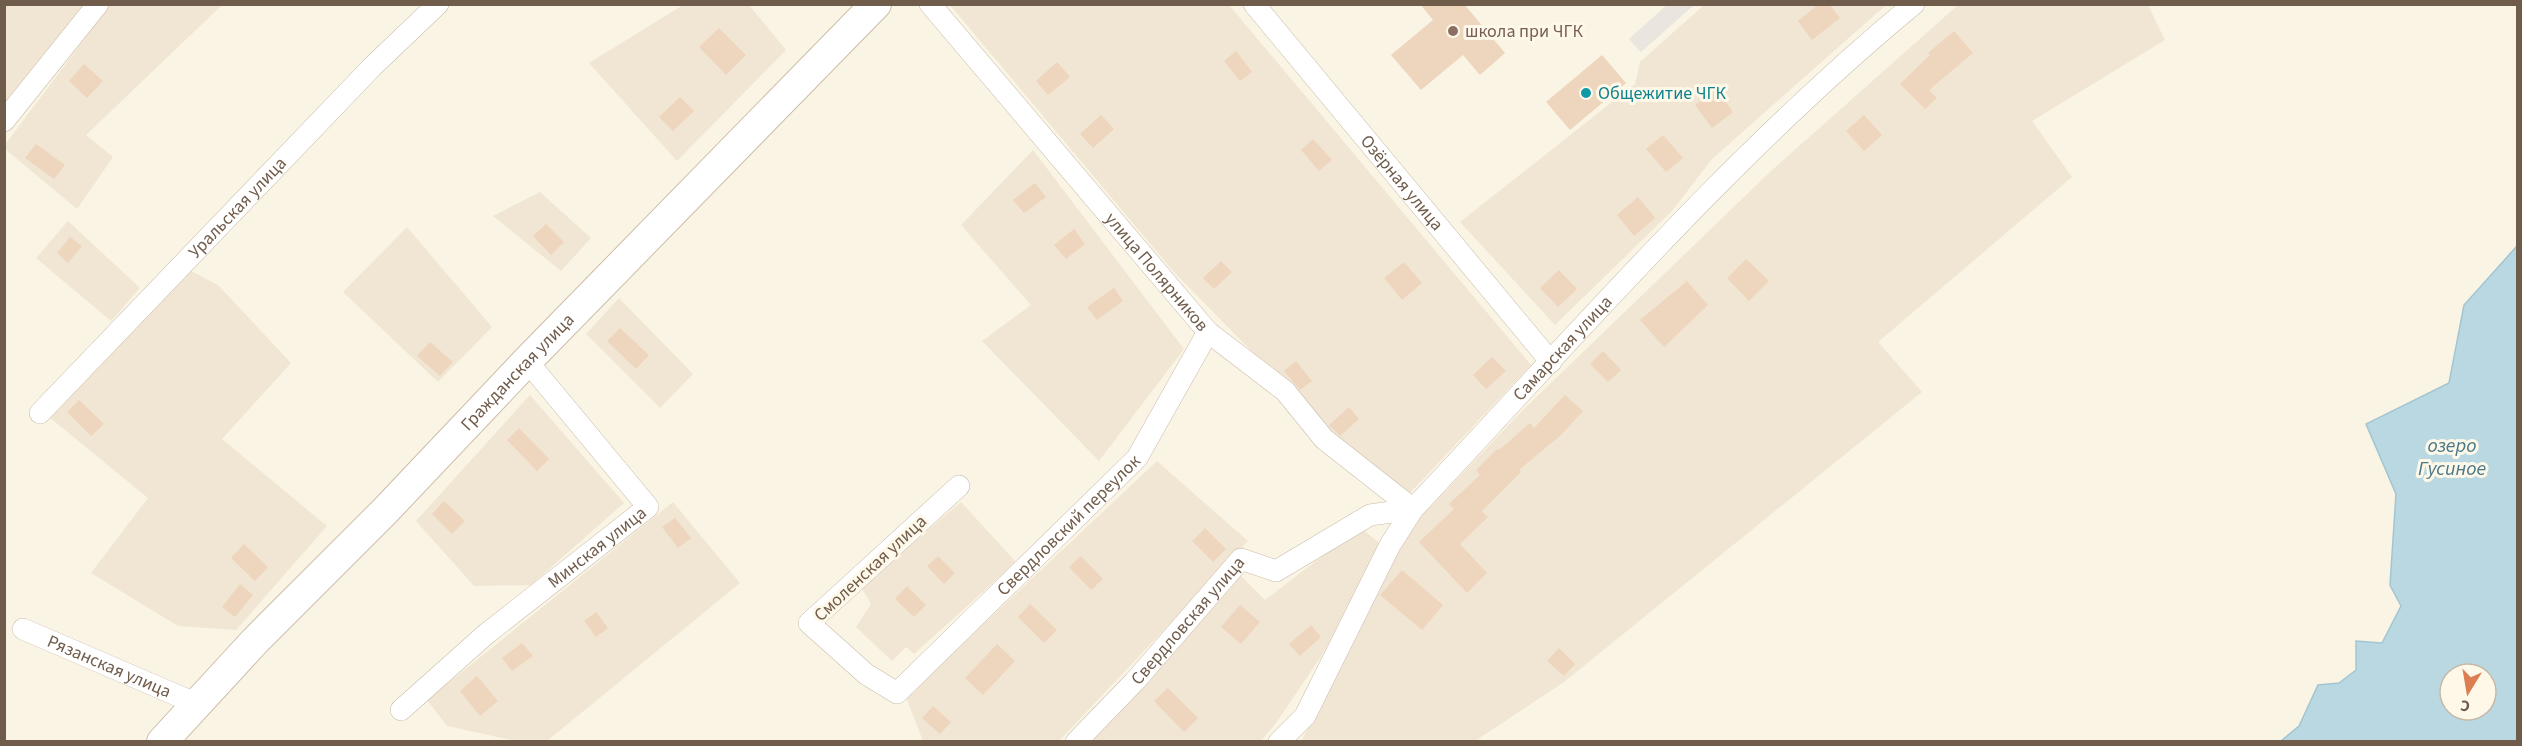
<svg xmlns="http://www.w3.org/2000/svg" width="2522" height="746" font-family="'Source Sans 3',sans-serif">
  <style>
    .residential { fill: #f1e6d3 }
    .industrial { fill: #eae5de }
    .water { fill: #bad8e2; stroke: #a1c6d3; stroke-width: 1.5; fill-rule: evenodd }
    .building { fill: #eed5bd }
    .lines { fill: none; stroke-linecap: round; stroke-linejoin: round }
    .street-casing { stroke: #cabcab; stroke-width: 22 }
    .secondary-casing { stroke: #cdbda9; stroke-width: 32 }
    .street { stroke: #fff; stroke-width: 21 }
    .secondary { stroke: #fff; stroke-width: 30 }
    .education-dot { fill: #8d6e63; stroke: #fef8e9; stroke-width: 2 }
    .culture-dot { fill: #0f9aa8; stroke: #fef8e9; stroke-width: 2 }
    .labels { text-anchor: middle; stroke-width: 6; stroke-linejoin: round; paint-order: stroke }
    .education-label { font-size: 18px; fill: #785e54; stroke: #fef8e9; text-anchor: start }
    .culture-label { font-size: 18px; fill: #0d838f; stroke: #fef8e9; text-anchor: start }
    .street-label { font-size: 18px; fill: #705c4b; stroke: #fef8e9 }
    .water-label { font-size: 20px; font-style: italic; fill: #4a7889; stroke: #fef8e9 }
  </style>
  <rect width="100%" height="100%" fill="#faf4e4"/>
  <path class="residential" d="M 5,5 L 87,5 L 5,113 Z
    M 110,5 L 222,5 L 86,135 L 113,157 L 77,209 L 5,149 L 4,146 Z
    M 683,5 L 749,5 L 786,50 L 677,161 L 589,63 Z
    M 950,5 L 1229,5 L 1531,365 L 1408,495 L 1340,442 L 1173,271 Z
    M 1704,5 L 1886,5 L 1712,159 L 1672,211 L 1555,325 L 1460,222 L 1635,84 L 1640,62 Z
    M 1958,5 L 2148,5 L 2165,40 L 2032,121 L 2072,177 L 1878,342 L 1922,392 L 1564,682 L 1475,741 L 1301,742 L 1411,527 L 1521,412 L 1771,171 Z
    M 1033,150 L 1184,349 L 1099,461 L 982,341 L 1031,305 L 961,225 Z
    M 540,192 L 591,238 L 561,271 L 493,216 Z
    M 68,221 L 140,288 L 111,321 L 36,258 Z
    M 407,227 L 492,327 L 438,382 L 343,292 Z
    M 187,269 L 218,285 L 291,363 L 222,439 L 327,526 L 236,630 L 178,626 L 91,573 L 148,498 L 49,417 Z
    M 619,298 L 693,374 L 660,408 L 586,334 Z
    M 530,395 L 624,503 L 531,585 L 474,586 L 416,521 Z
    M 1157,461 L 1248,541 L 1059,741 L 923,741 L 906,697 Z
    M 673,502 L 740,583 L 547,741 L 516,741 L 447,726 L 427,700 Z
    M 961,502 L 1016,562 L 914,654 L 906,647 L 892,661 L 856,627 L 871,604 L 861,587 Z
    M 1360,527 L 1383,546 L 1322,655 L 1276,723 L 1261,741 L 1089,742 L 1239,574 L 1265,600 Z"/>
  <path class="industrial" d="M 1668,4 L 1694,5 L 1641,52 L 1629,39 Z"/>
  <path class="water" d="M 2517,246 L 2517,741 L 2281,741 L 2299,726 L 2318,685 L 2339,683 L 2356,670 L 2356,641 L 2382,643 L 2401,606 L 2390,585 L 2396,494 L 2366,424 L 2449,383 L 2464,305 ZM 2450,674 L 2486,674 L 2486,710 L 2450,710 Z"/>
  <path class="building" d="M 1420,4 L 1464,4 L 1505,53 L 1480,75 L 1463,55 L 1421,90 L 1391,55 L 1433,20 Z
    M 1819,4 L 1829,4 L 1840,18 L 1812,40 L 1798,21 Z
    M 719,28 L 746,55 L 726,75 L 699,47 Z
    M 1954,31 L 1973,53 L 1929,90 L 1937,98 L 1925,109 L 1900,84 L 1930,55 L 1928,53 Z
    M 1236,51 L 1252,72 L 1240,81 L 1224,61 Z
    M 1602,55 L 1626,83 L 1570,130 L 1546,102 Z
    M 1057,62 L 1070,77 L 1048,95 L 1036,81 Z
    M 84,64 L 103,81 L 87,98 L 69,81 Z
    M 1716,89 L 1733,112 L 1712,128 L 1695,105 Z
    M 680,97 L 694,111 L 673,131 L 659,117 Z
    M 1101,115 L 1114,129 L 1093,148 L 1080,134 Z
    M 1864,115 L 1882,135 L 1864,151 L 1846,131 Z
    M 1663,135 L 1683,158 L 1666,172 L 1646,149 Z
    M 1313,139 L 1332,160 L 1319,171 L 1301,150 Z
    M 36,144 L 65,165 L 54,179 L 25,158 Z
    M 1035,183 L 1046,197 L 1024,213 L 1013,200 Z
    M 1638,197 L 1655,218 L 1634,236 L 1617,215 Z
    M 546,224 L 564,242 L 551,255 L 533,236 Z
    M 1074,229 L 1085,244 L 1066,259 L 1054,245 Z
    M 70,237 L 82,246 L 68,263 L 57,253 Z
    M 1746,259 L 1769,281 L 1749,301 L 1727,278 Z
    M 1221,261 L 1232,272 L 1214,289 L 1203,278 Z
    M 1404,262 L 1422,283 L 1402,300 L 1384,278 Z
    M 1559,270 L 1577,289 L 1558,307 L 1540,288 Z
    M 1687,281 L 1708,305 L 1664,347 L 1640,320 Z
    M 1114,288 L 1123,301 L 1097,320 L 1087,307 Z
    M 620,328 L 649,355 L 636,369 L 607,341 Z
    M 430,342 L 453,362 L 440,376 L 417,356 Z
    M 1603,351 L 1621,370 L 1608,382 L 1590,364 Z
    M 1492,357 L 1506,371 L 1486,389 L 1473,375 Z
    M 1296,361 L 1312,381 L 1300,390 L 1284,371 Z
    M 1565,395 L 1583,411 L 1560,436 L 1519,470 L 1521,472 L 1482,511 L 1488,517 L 1460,544 L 1487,573 L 1467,593 L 1419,542 L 1454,509 L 1449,504 L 1480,475 L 1476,470 L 1497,449 L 1499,450 L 1530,423 L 1534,428 Z
    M 79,400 L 104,424 L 91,436 L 67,412 Z
    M 1349,407 L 1359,419 L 1340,436 L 1329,425 Z
    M 519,428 L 549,459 L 537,471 L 507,440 Z
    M 444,501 L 465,521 L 452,534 L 432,514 Z
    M 675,518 L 691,538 L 678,548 L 662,527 Z
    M 1205,528 L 1226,549 L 1213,562 L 1192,541 Z
    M 244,544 L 268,567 L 255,581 L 231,558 Z
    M 938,556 L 955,573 L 944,584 L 927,566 Z
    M 1081,556 L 1103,579 L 1091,590 L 1069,567 Z
    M 1402,570 L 1443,605 L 1422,630 L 1380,595 Z
    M 240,584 L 253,595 L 235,617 L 222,607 Z
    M 907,586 L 926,605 L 914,617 L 895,599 Z
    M 1030,604 L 1057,630 L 1044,643 L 1018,617 Z
    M 1240,605 L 1260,622 L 1241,644 L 1221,627 Z
    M 596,612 L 608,628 L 596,637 L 584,621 Z
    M 1311,625 L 1321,637 L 1300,656 L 1289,644 Z
    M 522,643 L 533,656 L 512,671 L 502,658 Z
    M 997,644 L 1015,661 L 983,695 L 965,678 Z
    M 1559,648 L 1575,664 L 1564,676 L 1547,661 Z
    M 477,676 L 498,701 L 480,716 L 460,691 Z
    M 1168,688 L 1198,718 L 1184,732 L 1154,701 Z
    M 933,706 L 951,722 L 940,734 L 922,718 Z"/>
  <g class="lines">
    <g class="street-casing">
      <g id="street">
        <path id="s1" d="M 930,4 L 1208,332 L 1285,391 L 1324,439 L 1413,509"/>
        <path id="s2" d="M 1254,4 L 1551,362"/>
        <path d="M 4,121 L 98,4"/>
        <path id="s3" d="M 40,413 L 373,66 L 438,4"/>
        <path id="s4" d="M 959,486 L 809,623 L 866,674 L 897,693 L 1137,458 L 1208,332"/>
        <path id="s5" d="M 23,629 L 197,704"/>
        <path id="s6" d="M 401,710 L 485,635 L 648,507 L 527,361"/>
        <path id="s7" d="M 1076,742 L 1135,681 L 1241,559 L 1276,571 L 1370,515 L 1413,509"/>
        <path id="s8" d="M 1279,742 L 1305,716 L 1390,545 L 1413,509 C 1575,337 1731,155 1914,4"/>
      </g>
    </g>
    <g class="secondary-casing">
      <g id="secondary">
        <path id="s9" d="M 162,742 L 255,641 L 385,511 L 527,361 L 876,4"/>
      </g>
    </g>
    <use href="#street" class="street"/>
    <use href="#secondary" class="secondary"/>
  </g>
  <circle class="education-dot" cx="1453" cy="31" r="6"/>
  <circle class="culture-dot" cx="1586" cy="93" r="6"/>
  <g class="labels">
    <g class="education-label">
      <text x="1465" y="37">школа при ЧГК</text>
    </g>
    <g class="culture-label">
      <text x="1598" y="99">Общежитие ЧГК</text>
    </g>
    <g class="street-label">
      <text dy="6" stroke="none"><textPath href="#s2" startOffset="232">Озёрная улица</textPath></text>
      <text dy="6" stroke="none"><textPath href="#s3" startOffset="285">Уральская улица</textPath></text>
      <text dy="6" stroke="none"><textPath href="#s1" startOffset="351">улица Полярников</textPath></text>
      <text dy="6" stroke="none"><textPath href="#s8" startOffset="490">Самарская улица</textPath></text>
      <text dy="6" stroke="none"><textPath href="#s9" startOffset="513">Гражданская улица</textPath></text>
      <text dy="6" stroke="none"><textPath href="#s4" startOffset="556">Свердловский переулок</textPath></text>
      <text dy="6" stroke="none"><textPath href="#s6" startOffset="255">Минская улица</textPath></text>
      <text transform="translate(870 568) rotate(-43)" y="6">Смоленская улица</text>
      <text dy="6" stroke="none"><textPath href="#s7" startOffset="165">Свердловская улица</textPath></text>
      <text dy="6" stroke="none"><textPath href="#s5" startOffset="94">Рязанская улица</textPath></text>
    </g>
    <g class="water-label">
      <text x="2452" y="452">озеро<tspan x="2452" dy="23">Гусиное</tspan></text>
    </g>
  </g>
  <rect width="2522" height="746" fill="none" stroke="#705c4b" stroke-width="12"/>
  <g transform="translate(2468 692) rotate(191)"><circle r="28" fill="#fef8e9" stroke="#c5baaa" stroke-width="1.5"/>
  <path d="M0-4.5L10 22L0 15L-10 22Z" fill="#dc7e51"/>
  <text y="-9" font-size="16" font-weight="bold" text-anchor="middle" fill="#705c4b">С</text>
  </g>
</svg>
